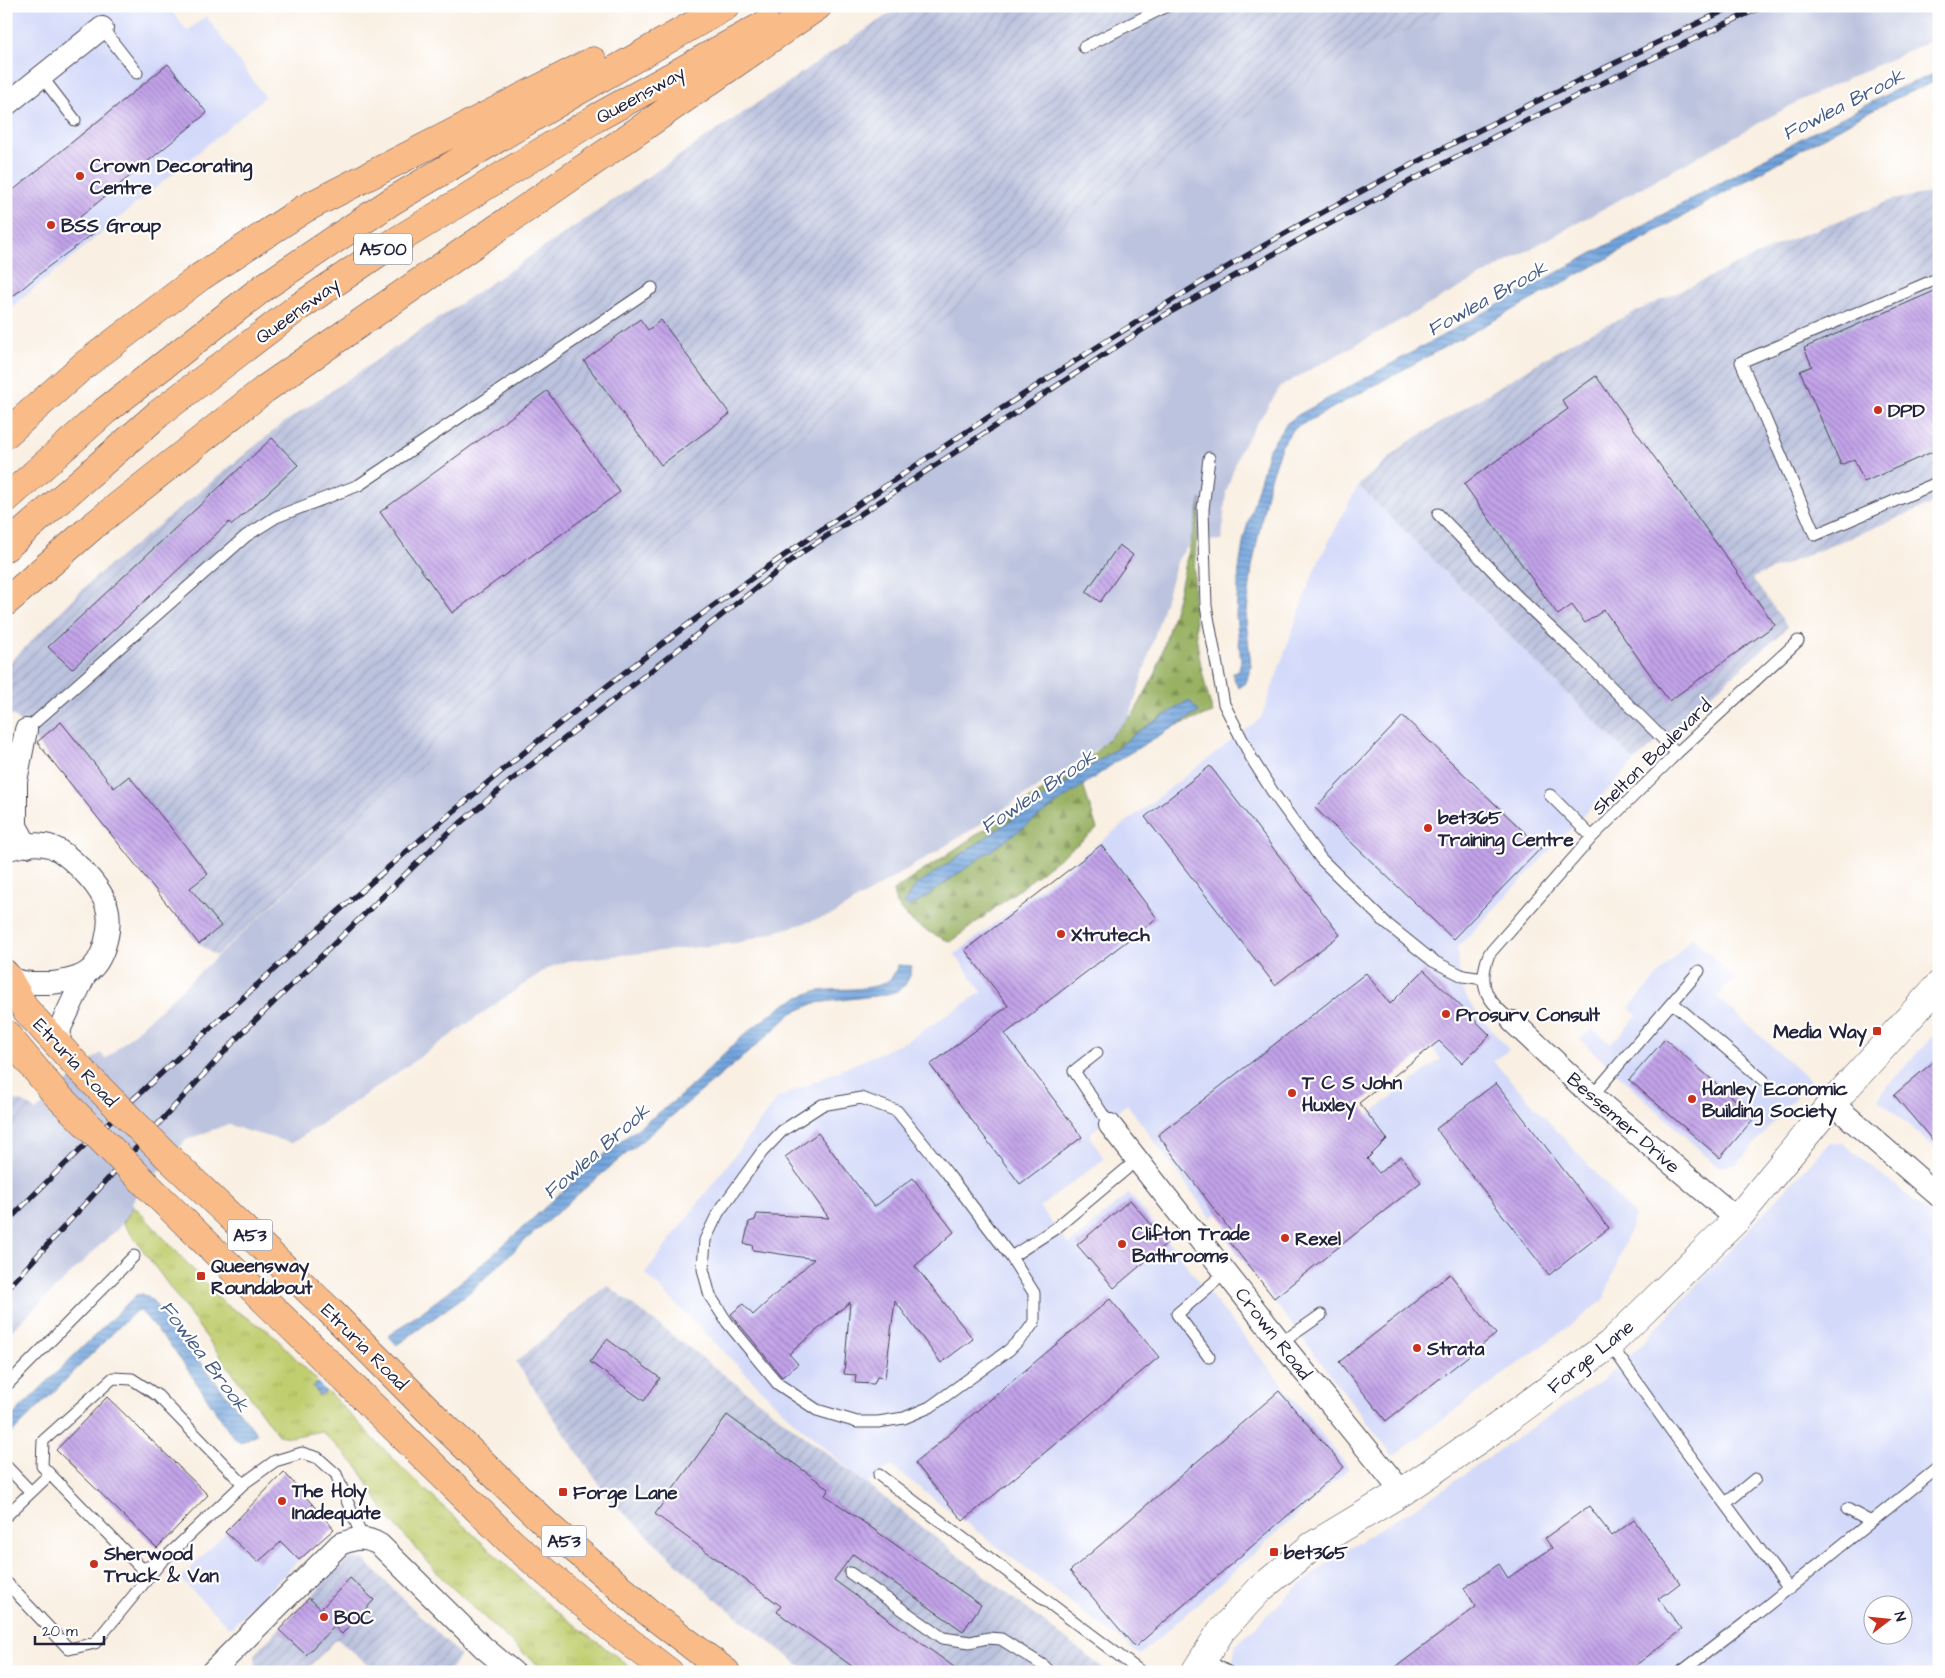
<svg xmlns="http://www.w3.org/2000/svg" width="1945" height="1678" font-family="'Architects Daughter',sans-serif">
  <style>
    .built { fill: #d3d9f9; fill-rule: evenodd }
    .industrial { fill: url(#industrial-furrows) }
    .railway { fill: #bcc3de }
    .forest { fill: url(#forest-firs); stroke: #5d6a4e }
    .park { fill: url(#park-tufts); stroke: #727855 }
    .water { fill: url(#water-rules); stroke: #4a638c }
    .pier { fill: #f9efe2 }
    .building { fill: url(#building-back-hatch) }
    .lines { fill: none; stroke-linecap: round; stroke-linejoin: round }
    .service-casing { stroke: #424154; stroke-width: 13 }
    .minor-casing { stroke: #424154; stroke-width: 24 }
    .tertiary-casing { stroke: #424154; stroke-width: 29 }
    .trunk-casing { stroke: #424154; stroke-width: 29 }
    .service { stroke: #fff; stroke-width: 11 }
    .minor { stroke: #fff; stroke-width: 22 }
    .tertiary { stroke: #fff; stroke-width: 28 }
    .trunk { stroke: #f9bc89; stroke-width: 28 }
    .rail-casing { stroke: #22223b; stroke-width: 5.5 }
    .rail { stroke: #fff; stroke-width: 4; stroke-dasharray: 11; stroke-linecap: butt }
    .trunk-bridge-casing { stroke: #424154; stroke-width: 29; stroke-linecap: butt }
    .trunk-bridge { stroke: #f9bc89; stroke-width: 28 }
    .poi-dot { fill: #c8321e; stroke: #fff; stroke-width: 2 }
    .labels { text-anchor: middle; stroke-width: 4.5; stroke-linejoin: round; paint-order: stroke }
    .shield { fill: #fff; stroke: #646476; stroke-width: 1 }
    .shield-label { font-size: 18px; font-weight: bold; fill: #22223b }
    .street-label { font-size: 19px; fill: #22223b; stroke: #fff }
    .poi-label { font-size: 19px; font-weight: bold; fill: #22223b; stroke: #fff; text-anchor: start }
    .water-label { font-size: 20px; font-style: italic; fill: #465c84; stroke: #fff }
  </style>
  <defs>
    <pattern id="industrial-furrows" width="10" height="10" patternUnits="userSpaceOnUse" patternTransform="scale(1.25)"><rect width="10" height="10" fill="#bcc3de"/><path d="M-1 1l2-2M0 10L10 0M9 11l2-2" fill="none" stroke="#a1a7bf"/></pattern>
    <pattern id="forest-firs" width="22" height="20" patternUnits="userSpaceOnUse" patternTransform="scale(1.25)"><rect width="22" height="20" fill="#98b162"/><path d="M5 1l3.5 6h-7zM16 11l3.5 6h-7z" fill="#7c9052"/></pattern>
    <pattern id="park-tufts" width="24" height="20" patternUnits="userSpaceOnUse" patternTransform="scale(1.25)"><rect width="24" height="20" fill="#c1ce6f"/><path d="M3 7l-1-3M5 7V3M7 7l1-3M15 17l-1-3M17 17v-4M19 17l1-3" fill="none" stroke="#a6b161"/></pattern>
    <pattern id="water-rules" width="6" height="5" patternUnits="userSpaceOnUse" patternTransform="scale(1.25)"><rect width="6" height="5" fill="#72a4dd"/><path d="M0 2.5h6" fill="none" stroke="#5d85b4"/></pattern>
    <pattern id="building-back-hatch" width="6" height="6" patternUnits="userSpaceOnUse" patternTransform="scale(1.25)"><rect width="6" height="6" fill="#c2a3e9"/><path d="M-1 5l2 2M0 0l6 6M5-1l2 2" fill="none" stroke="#9d84be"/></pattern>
  </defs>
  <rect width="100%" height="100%" fill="#fff"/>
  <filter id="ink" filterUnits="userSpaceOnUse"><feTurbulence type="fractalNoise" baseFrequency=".02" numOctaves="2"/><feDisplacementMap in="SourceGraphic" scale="10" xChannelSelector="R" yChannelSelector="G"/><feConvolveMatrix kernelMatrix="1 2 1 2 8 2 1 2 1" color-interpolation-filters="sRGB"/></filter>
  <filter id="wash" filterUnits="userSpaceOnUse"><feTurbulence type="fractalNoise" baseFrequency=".0096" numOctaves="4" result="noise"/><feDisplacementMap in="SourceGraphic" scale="20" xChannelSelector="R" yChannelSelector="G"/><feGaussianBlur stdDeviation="1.12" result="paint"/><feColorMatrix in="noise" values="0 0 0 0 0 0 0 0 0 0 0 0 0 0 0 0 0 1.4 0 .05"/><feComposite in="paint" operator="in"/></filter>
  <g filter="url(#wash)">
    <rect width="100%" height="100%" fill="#f9efe2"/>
    <path class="built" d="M 6,6 L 168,6 L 187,31 L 206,16 L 265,97 L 6,312 Z
      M 1358,485 L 1635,761 L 1457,948 L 1461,988 L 1471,1005 L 1509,1050 L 1493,1061 L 1635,1216 L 1603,1301 L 1393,1456 L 1219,1230 L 1441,1059 L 1431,1047 L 1211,1218 L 1127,1104 L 1089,1134 L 1104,1159 L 1040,1207 L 1069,1245 L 1129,1193 L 1349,1468 L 1140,1655 L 891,1466 L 867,1484 L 788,1416 L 645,1273 L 778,1098 L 909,1040 L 982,992 L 955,954 L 1261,718 L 1315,568 Z
      M 1692,937 L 1735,979 L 1717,997 L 1810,1080 L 1737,1164 L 1718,1167 L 1580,1039 L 1593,1029 L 1611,1044 L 1637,1016 L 1629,1008 Z
      M 1939,1029 L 1939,1151 L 1878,1099 L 1887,1086 Z
      M 1829,1143 L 1842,1143 L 1927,1211 L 1939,1224 L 1939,1672 L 1230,1672 L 1236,1645 L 1286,1597 L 1336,1556 L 1425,1501 L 1607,1376 L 1634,1352 ZM 1872,1606 L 1902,1606 L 1902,1636 L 1872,1636 Z
      M 284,1472 L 334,1529 L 299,1560 L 230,1628 L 180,1579 Z"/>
    <path class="industrial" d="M 901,6 L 1461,6 L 1335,66 L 889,363 L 718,509 L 494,687 L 421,768 L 216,956 L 199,944 L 37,742 L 14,716 L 6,713 L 6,666 L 93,579 L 282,424 Z
      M 1939,191 L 1939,501 L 1752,578 L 1788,627 L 1635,761 L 1358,485 L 1407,443 L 1577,339 L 1789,240 L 1892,200 Z
      M 6,1097 L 25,1103 L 36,1111 L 6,1144 Z
      M 607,1285 L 867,1484 L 1108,1672 L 808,1672 L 715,1599 L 609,1499 L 516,1362 Z
      M 348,1558 L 363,1559 L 460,1655 L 449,1672 L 377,1672 L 337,1639 L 304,1672 L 259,1672 L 256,1669 L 255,1653 Z"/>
    <path class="railway" d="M 1461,6 L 1939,6 L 1939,37 L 1799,101 L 1281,386 L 1240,450 L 1226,492 L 1222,540 L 1191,542 L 1178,559 L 1126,730 L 973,829 L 832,915 L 737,943 L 567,961 L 546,969 L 374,1089 L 292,1143 L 247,1131 L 228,1124 L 186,1140 L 132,1202 L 134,1206 L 123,1223 L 6,1336 L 6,1144 L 36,1111 L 100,1053 L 106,1059 L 421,768 L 494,687 L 718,509 L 889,363 L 1074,217 L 1335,66 Z"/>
    <path class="forest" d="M 1201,499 C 1198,526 1194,553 1194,580 C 1192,625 1200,671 1213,713 L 1172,727 L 1199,712 L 1189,700 L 1136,733 L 1117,748 L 915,886 L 914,905 L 1083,785 L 1097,829 L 951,942 C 926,931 898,920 893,891 L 1028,800 L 1074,773 L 1134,713 L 1156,673 L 1178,597 Z"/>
    <path class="park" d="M 134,1206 L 225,1304 L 270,1332 L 405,1471 L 551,1607 L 637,1672 L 547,1672 L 521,1651 L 444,1580 L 388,1517 L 357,1466 L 321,1431 L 291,1437 L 278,1435 L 123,1223 Z"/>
    <path class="water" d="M 1939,72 L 1939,80 L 1903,95 L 1864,114 L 1625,249 L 1292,430 L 1281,447 L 1270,478 L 1252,567 L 1246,620 L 1251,666 L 1246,683 L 1239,688 L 1235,682 L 1233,673 L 1239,670 L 1241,660 L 1236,616 L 1239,569 L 1244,537 L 1269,449 L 1286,424 L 1298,415 L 1802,138 L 1897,89 Z
      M 1189,700 L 1199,712 L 1123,757 L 914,905 L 908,906 L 903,904 L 915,886 L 1117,748 L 1136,733 Z
      M 898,965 L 912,966 L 910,976 L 905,985 L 895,992 L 883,995 L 815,1003 L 792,1013 L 750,1051 L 591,1183 L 520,1245 L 470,1292 L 404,1340 L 319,1396 L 313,1386 C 374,1346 435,1306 490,1257 C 529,1223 566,1187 606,1153 C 629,1134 654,1117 678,1098 C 703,1077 724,1051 749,1031 C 768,1016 787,1000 810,993 C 831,986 876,994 891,978 C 894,975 896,969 898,965 Z
      M 143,1294 L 152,1300 L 257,1434 L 240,1443 L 232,1435 L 175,1351 L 140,1310 L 136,1311 L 122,1324 L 6,1439 L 6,1422 L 136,1295 Z"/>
    <path class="pier" d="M 387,1335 L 398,1347 L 328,1393 L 316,1381 Z"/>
    <g id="blocks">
      <path class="building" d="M 168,64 L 207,113 L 80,217 L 94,233 L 48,267 L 6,302 L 6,196 Z
        M 1939,289 L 1939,449 L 1864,482 L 1854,459 L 1841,465 L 1800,371 L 1812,366 L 1804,348 Z
        M 640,319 L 648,330 L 661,320 L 730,414 L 661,465 L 584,361 Z
        M 1596,376 L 1775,625 L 1669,701 L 1604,610 L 1585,623 L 1572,605 L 1558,615 L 1464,484 L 1568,409 L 1562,400 Z
        M 547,391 L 620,492 L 452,613 L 380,512 Z
        M 272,438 L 298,465 L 232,525 L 229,522 L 72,669 L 48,647 Z
        M 1119,545 L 1133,555 L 1100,602 L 1086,592 Z
        M 1403,716 L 1541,848 L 1453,939 L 1315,808 Z
        M 61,722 L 114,788 L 129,776 L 208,874 L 190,888 L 221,926 L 199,944 L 37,742 Z
        M 1210,766 L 1340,935 L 1275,985 L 1145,817 Z
        M 1101,845 L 1157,918 L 1005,1034 L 1082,1137 L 1020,1184 L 930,1065 L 1008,1006 L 965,950 Z
        M 1424,970 L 1490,1035 L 1462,1063 L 1439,1041 L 1359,1103 L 1387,1139 L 1367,1159 L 1379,1173 L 1401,1156 L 1421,1182 L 1274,1298 L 1224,1235 L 1230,1230 L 1158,1135 L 1366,973 L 1390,1004 Z
        M 1665,1039 L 1755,1117 L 1720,1158 L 1629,1080 Z
        M 1939,1057 L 1939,1148 L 1894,1095 Z
        M 1496,1083 L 1609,1228 L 1549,1275 L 1436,1129 Z
        M 818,1133 L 874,1207 L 913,1178 L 954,1232 L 915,1266 L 973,1339 L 941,1363 L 895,1301 L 885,1378 L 877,1377 L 874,1384 L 855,1383 L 856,1375 L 844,1374 L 850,1302 L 789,1354 L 798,1364 L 782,1377 L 731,1314 L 743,1304 L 753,1315 L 814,1259 L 753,1250 L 752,1245 L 744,1244 L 749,1222 L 755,1220 L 757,1214 L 829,1218 L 785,1157 Z
        M 1130,1200 L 1167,1243 L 1114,1288 L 1077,1245 Z
        M 1450,1274 L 1496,1334 L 1386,1421 L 1339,1362 Z
        M 1110,1299 L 1159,1357 L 963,1521 L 915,1463 Z
        M 607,1339 L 660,1378 L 644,1401 L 590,1362 Z
        M 1279,1391 L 1344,1467 L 1135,1647 L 1070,1571 Z
        M 107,1397 L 208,1495 L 157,1548 L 56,1450 Z
        M 727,1415 L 829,1489 L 825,1495 L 981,1605 L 963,1631 L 853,1554 L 834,1580 L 961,1672 L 860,1672 L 777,1612 L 781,1606 L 655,1514 Z
        M 284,1472 L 334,1529 L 299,1560 L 281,1542 L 258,1562 L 225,1532 Z
        M 1589,1506 L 1612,1536 L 1634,1520 L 1680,1583 L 1659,1599 L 1682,1630 L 1627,1672 L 1389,1672 L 1476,1607 L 1464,1588 L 1499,1564 L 1508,1578 L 1552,1548 L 1545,1538 Z
        M 350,1578 L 374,1600 L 342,1634 L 334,1626 L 306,1655 L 279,1630 L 309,1598 L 321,1609 Z"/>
    </g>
  </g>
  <g filter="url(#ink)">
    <use href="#blocks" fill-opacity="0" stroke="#424154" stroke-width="1"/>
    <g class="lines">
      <g class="service-casing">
        <path id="service" d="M 102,28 L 137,73
          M 1084,47 L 1167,6
          M 42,77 L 75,120
          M 1939,278 L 1741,362 L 1815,535 L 1939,482
          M 1209,458 L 1203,509 L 1206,606 L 1224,704 L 1252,759 L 1274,794 L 1321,859 L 1387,924 L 1433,961 L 1463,976 L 1484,979
          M 1438,514 L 1517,596 L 1577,653 L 1677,753
          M 26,730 L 246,536 L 276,517 L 359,485 L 652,288
          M 1550,795 L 1592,837
          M 1673,1003 L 1763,1080
          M 1513,1022 C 1488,1001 1476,988 1489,954 L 1592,837 L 1677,753 L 1798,641
          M 1097,1053 L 1074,1071 L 1110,1125
          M 1592,1096 L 1699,971
          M 1011,1257 L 947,1173 L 897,1111 L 861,1098 L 822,1105 L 782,1131 L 762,1152 L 718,1213 L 705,1240 L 703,1269 L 710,1296 L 727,1322 L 778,1384 L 817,1410 L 857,1422 L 878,1422 L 904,1418 L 930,1407 L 1009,1350 L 1027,1332 L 1034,1322 L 1034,1293 L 1011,1257 L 1056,1228 L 1137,1160
          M 1281,1343 L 1321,1315
          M 1610,1344 L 1676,1437 L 1789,1589
          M 1209,1357 L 1177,1314 L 1226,1272
          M 6,1386 L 134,1256
          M 6,1466 L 31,1492
          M 879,1475 L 1141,1672
          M 243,1484 L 158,1396 L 132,1379 L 113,1378 L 43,1441 L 42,1466 L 142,1569 L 161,1562 L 243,1484 L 275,1461 L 302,1453 L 318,1458 L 336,1474 L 362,1537
          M 1726,1503 L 1755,1479
          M 1847,1509 L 1871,1522
          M 6,1516 L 50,1474
          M 850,1573 L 943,1638 L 970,1642 L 988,1638 L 1001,1639 L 1044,1666 L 1050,1672
          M 6,1582 L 69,1649 L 95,1643 L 161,1562
          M 1203,1658 L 1228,1672
          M 1681,1672 L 1753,1617 L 1939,1467"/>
      </g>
      <g class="minor-casing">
        <path id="minor" d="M 6,105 L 102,28
          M 26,730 L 16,781 L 16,826 L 27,846
          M 6,850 C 17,846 33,843 44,845 C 65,847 99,885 106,904 C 113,924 105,962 85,974 C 77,979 58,983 48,983 C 38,983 23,984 14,979 C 11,978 8,973 6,971
          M 1513,1022 L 1592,1096 L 1737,1219
          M 59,1047 L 60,1028 L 85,975
          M 1832,1103 L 1939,1196
          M 1110,1125 L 1281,1343 L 1402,1492
          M 212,1672 L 340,1544 C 356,1538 365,1536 380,1545 L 483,1647 L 513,1672"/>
      </g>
      <g class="tertiary-casing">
        <path id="tertiary" d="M 1195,1672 L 1221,1631 L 1260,1589 L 1312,1546 L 1402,1492 L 1497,1427 L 1610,1344 L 1737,1219 L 1832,1103 L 1939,985"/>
      </g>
      <g class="trunk-casing">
        <path id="trunk" d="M 6,434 L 83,366 L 200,277 L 304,209 L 593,61
          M 6,499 L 105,411 L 264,287 L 392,201 L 571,95 L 726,6
          M 6,547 L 158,414 L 296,309 L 390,245 L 596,118 L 766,24
          M 6,602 L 93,526 L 265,389 L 818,6
          M 6,975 L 26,1010 L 81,1070
          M 6,1034 L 56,1094
          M 170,1159 L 329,1310 L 438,1420 L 547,1525 L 647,1611 L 726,1672
          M 147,1185 L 512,1543 L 614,1630 L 669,1672"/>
      </g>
      <use href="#service" class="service"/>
      <use href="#minor" class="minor"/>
      <use href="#tertiary" class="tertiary"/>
      <use href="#trunk" class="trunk"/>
      <g class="rail-casing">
        <path id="rail" d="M 6,1223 C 71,1156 139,1094 207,1031 C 350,898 498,768 654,650 C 750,577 851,509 951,442 C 1067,365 1184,290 1305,222 C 1445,144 1590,75 1734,6
          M 6,1290 L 239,1036 L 446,835 L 508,783 L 801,553 L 1165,315 L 1306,236 L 1498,135 L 1635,67 L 1763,6"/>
      </g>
      <use href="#rail" class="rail"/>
      <g class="trunk-bridge-casing">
        <path id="trunk-bridge" d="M 81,1070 L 170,1159
          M 56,1094 L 147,1185"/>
      </g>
      <use href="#trunk-bridge" class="trunk-bridge"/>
    </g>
  </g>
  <g class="poi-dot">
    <circle cx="80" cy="176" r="5"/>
    <circle cx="51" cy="225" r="5"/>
    <circle cx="1878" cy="410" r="5"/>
    <circle cx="1428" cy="828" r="5"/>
    <circle cx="1061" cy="934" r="5"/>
    <circle cx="1446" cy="1014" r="5"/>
    <rect x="1872" y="1026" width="10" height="10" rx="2.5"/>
    <circle cx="1292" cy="1093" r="5"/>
    <circle cx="1692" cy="1099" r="5"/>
    <circle cx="1285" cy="1238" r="5"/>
    <circle cx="1122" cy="1244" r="5"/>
    <rect x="196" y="1271" width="10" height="10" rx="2.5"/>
    <circle cx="1417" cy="1348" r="5"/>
    <rect x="558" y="1487" width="10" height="10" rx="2.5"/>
    <circle cx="282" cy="1501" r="5"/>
    <rect x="1269" y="1547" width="10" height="10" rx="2.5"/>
    <circle cx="94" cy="1564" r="5"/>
    <circle cx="324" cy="1617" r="5"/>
  </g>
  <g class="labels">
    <g class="shield">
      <rect x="354" y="233.5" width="58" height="31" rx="4"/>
      <rect x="227.5" y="1219.5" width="45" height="31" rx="4"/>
      <rect x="541.5" y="1525.5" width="45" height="31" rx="4"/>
    </g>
    <g class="shield-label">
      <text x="383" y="255">A500</text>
      <text x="250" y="1241">A53</text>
      <text x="564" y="1547">A53</text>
    </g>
    <g class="street-label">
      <text transform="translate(640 94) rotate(-29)" y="7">Queensway</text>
      <text transform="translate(297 310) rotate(-36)" y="7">Queensway</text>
      <text transform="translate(1651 756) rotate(-44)" y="7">Shelton Boulevard</text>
      <text transform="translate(76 1062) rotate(47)" y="7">Etruria Road</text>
      <text transform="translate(1624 1122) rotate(41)" y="7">Bessemer Drive</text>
      <text transform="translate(1274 1333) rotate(52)" y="7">Crown Road</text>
      <text transform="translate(365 1346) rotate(45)" y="7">Etruria Road</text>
      <text transform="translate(1590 1356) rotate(-39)" y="7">Forge Lane</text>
    </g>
    <g class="poi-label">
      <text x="90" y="172">Crown Decorating<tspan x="90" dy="22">Centre</tspan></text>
      <text x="61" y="232">BSS Group</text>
      <text x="1888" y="417">DPD</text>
      <text x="1438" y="824">bet365<tspan x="1438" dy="22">Training Centre</tspan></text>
      <text x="1071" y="941">Xtrutech</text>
      <text x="1456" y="1021">Prosurv Consult</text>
      <text x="1867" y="1038" text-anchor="end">Media Way</text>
      <text x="1302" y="1089">T C S John<tspan x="1302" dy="22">Huxley</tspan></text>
      <text x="1702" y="1095">Hanley Economic<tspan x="1702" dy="22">Building Society</tspan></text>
      <text x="1132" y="1240">Clifton Trade<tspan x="1132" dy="22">Bathrooms</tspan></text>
      <text x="1295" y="1245">Rexel</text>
      <text x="211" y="1272">Queensway<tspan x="211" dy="22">Roundabout</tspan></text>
      <text x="1427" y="1355">Strata</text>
      <text x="292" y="1497">The Holy<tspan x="292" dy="22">Inadequate</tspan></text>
      <text x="573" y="1499">Forge Lane</text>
      <text x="1284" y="1559">bet365</text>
      <text x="104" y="1560">Sherwood<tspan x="104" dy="22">Truck &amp; Van</tspan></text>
      <text x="334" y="1624">BOC</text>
    </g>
    <g class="water-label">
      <text transform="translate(1843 104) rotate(-27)" y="7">Fowlea Brook</text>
      <text transform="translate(1487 298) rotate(-29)" y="7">Fowlea Brook</text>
      <text transform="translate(1038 791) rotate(-34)" y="7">Fowlea Brook</text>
      <text transform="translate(596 1151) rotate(-41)" y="7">Fowlea Brook</text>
      <text transform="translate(205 1356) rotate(53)" y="7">Fowlea Brook</text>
    </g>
  </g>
  <rect width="1945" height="1678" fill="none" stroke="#fff" stroke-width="25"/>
  <g transform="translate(1888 1620) rotate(74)"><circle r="24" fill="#ffffff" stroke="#a7a7b1"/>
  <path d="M0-4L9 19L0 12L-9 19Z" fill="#c8321e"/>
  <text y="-8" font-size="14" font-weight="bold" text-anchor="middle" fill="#22223b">N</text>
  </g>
  <path d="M35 1636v8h69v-8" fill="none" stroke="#22223b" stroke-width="2.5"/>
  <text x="42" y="1636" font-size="15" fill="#22223b" stroke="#ffffff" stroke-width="4" paint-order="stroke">20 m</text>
</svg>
